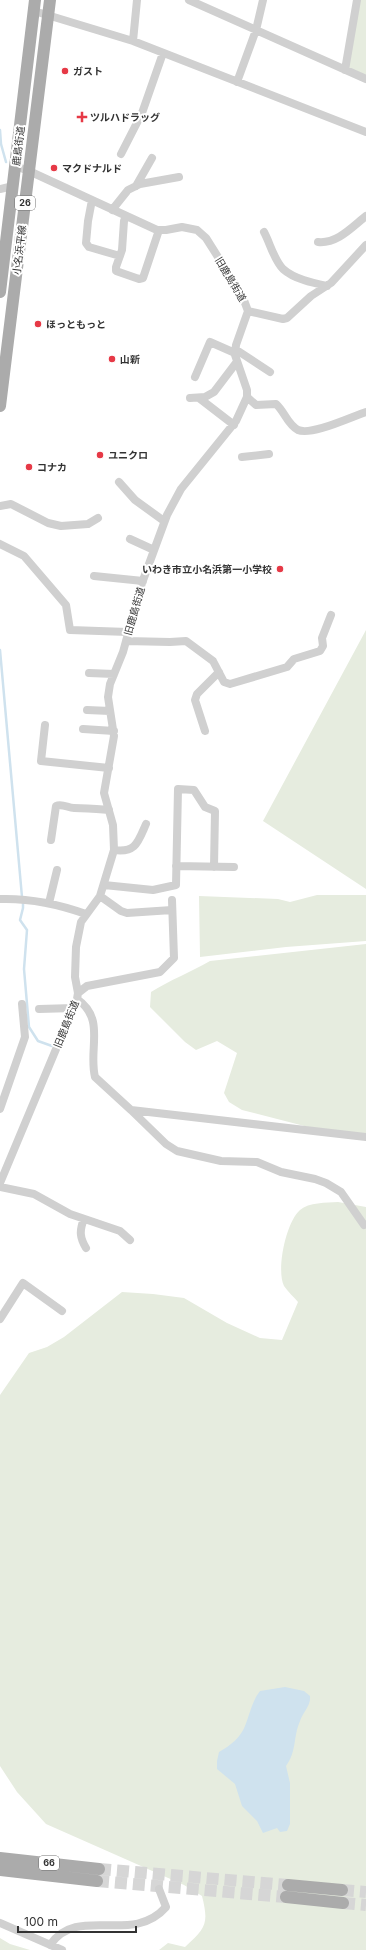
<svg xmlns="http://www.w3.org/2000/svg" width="366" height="1950" font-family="Inter,'Noto Sans JP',sans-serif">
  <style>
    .green { fill: #e6ecdf }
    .water { fill: #cfe2ee }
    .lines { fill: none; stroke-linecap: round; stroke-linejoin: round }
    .stream { stroke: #cfe2ee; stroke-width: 2.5 }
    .primary-tunnel { stroke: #d6d6d6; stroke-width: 12; stroke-dasharray: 12 6; stroke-linecap: butt }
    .minor { stroke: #d0d0d0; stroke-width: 8 }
    .primary { stroke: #ababab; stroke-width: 12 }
    .poi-dot { fill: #e63946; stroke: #fff; stroke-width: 1.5 }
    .labels { text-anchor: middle; stroke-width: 4; stroke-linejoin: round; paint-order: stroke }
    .shield { fill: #fff; stroke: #707070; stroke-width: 1 }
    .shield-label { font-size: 9px; font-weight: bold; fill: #333 }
    .poi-label { font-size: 10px; font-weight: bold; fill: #333; stroke: #fff; text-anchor: start }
    .street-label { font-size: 10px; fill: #333; stroke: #fff }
  </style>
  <rect width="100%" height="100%" fill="#fff"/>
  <path class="green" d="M 357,0 L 366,0 L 366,79 L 345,70 Z
    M 366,630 L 366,889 L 263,821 Z
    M 317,895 L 366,895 L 366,941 L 286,947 L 200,957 L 199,896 L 278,899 L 290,902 Z
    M 366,944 L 366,1140 L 347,1137 L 242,1110 L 229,1102 L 224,1093 L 237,1053 L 217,1041 L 196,1050 L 185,1042 L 150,1007 L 151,992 C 170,980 191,972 210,961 Z
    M 338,1202 L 366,1207 L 366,1950 L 159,1950 L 168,1943 L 185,1947 C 206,1928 209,1924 202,1896 L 184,1885 L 46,1824 L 17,1792 L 0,1766 L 0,1395 L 29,1353 L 47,1347 L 64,1337 L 122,1292 L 153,1294 L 184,1298 L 227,1323 L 260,1338 L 282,1340 L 298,1302 C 294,1297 288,1292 284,1286 C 276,1270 286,1222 300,1210 C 309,1202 326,1203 338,1202 Z
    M 0,1938 L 10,1944 L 30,1950 L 0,1950 Z"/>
  <path class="water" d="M 285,1687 L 304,1691 L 310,1696 C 311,1706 303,1712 300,1721 C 293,1737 297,1751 286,1766 L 290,1783 L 290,1824 L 287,1831 L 280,1832 L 277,1828 L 263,1833 L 257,1821 L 242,1806 L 235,1784 L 217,1769 L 217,1761 L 219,1752 C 230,1746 241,1737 245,1726 C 250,1714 252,1701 260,1691 Z"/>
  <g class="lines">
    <path class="stream" d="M 0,130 L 1,144 L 6,162
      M 0,650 L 22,897
      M 23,902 L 23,908 L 20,920 L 27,930 L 24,969 L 29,1027 L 38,1041 L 52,1046"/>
    <path class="primary-tunnel" d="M 99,1869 L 288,1885
      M 97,1881 L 286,1897
      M 342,1890 L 366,1892
      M 343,1903 L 366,1905"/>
    <path class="minor" d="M 189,0 L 366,79
      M 34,11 L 133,41 L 366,132
      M 133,41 L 137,0
      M 345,70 L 357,0
      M 237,82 L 256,30 L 263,0
      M 121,154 L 142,113 L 163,53
      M 136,186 L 152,158
      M 0,189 L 13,186
      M 92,200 L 88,221 L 86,243 L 89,247 L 120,256
      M 112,210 L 128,190 L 140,184 L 179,177
      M 126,216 L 124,221 L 122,250 L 116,267 L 116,271 L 139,279 L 143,278 L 159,230
      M 264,232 C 270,243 274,260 283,269 C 294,279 313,283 327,286
      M 318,242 C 337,244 352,227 366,216
      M 248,311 L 283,319 L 287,318 L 311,296 L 331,283 L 366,245
      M 235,349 L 270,372
      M 195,377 L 210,342 L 235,353
      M 247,397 L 256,405 L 276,404 C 285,412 287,424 298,430 C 311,436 351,417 366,412
      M 190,398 L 205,397 L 214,392 L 236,363
      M 199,398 L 234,425
      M 242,457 L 269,454
      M 119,482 L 135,500 L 164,521
      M 0,506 L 11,504 L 48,523 L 61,526 L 88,524 L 98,518
      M 130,539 L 154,550
      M 0,544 L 24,556 L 66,605 L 70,630 L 128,632
      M 94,576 L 143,581
      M 126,641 L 170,642 L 186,641 L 213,661 L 224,682 L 230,684 L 287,667 L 294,659 L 320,651 L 323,646 L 322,638 L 331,615
      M 89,673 L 114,674
      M 87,710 L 110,711
      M 45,725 L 41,761 L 109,768
      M 83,729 L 114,731
      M 205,731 L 195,700 L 197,694 L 219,672
      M 51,840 L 56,806 C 62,803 68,808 74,808 C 86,808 97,809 109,810
      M 114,850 C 136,853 138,842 146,824
      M 176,866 L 234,867
      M 104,885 L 153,890 L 176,885 L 178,789 L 194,790 L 205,807 L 215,811 L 214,867
      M 100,896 L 121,911 L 127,913 L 172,910
      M 0,899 C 31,898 58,904 86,914
      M 49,903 L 57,870
      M 78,993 L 87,986 L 160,972 L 174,958 L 172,900
      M 77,999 C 106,1019 88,1049 95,1077 L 131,1110 L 366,1137
      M 39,1009 L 74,1008
      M 0,1109 L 25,1037 L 22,1004
      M 131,1110 L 166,1144 L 177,1151 L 221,1161 L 257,1162 L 281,1172 L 315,1179 L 326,1183 L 341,1192 L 364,1225
      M 0,1183 L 77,999 L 78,993 L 75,977 L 76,947 L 81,922 L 100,896 L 114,850 L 113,825 L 104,793 L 114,736 L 108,697 L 110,684 L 123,652 L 142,583 L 167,515 L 181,489 L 236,421 L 247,397 L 247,390 L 235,355 L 236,345 L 248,311 L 242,295 L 206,238 L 197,230 L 182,227 L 166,230 L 157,230 L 29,171 L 15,166
      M 0,1187 L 34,1194 L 70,1214 L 120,1231 L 130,1240
      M 84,1219 C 79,1231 80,1238 86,1248
      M 0,1319 L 23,1283 L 62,1311
      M 0,1923 L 62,1950
      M 50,1945 C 78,1904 132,1946 166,1907 L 159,1889"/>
    <path class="primary" d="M 0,292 L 35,0
      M 0,406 L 50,0
      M 0,1858 L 99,1869
      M 0,1870 L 97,1881
      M 288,1885 L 342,1890
      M 286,1897 L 343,1903"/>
  </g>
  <g class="poi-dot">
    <circle cx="65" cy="71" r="4"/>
    <path d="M80 111h4v4h4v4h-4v4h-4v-4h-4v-4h4z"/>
    <circle cx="54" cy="168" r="4"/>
    <circle cx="38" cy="324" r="4"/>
    <circle cx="112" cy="359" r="4"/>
    <circle cx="100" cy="455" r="4"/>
    <circle cx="29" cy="467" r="4"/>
    <circle cx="280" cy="569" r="4"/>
  </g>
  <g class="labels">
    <g class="shield">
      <rect x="15" y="196" width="20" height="14" rx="3"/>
      <rect x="39" y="1856" width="20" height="14" rx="3"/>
    </g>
    <g class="shield-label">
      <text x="25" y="206">26</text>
      <text x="49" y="1866">66</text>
    </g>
    <g class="poi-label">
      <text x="73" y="75">ガスト</text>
      <text x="90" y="121">ツルハドラッグ</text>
      <text x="62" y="172">マクドナルド</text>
      <text x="46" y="328">ほっともっと</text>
      <text x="120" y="363">山新</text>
      <text x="108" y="459">ユニクロ</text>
      <text x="37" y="471">コナカ</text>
      <text x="272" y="573" text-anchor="end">いわき市立小名浜第一小学校</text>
    </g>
    <g class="street-label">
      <text transform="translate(18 146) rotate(-83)" y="4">鹿島街道</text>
      <text transform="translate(19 250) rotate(-83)" y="4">小名浜平線</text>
      <text transform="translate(231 279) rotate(59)" y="4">旧鹿島街道</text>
      <text transform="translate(134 611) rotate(-74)" y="4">旧鹿島街道</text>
      <text transform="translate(66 1024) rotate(-68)" y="4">旧鹿島街道</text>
    </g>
  </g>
  <path d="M18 1926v6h118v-6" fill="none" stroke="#333333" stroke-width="2"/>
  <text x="24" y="1926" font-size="12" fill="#333333" stroke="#ffffff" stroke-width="3" paint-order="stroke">100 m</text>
</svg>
